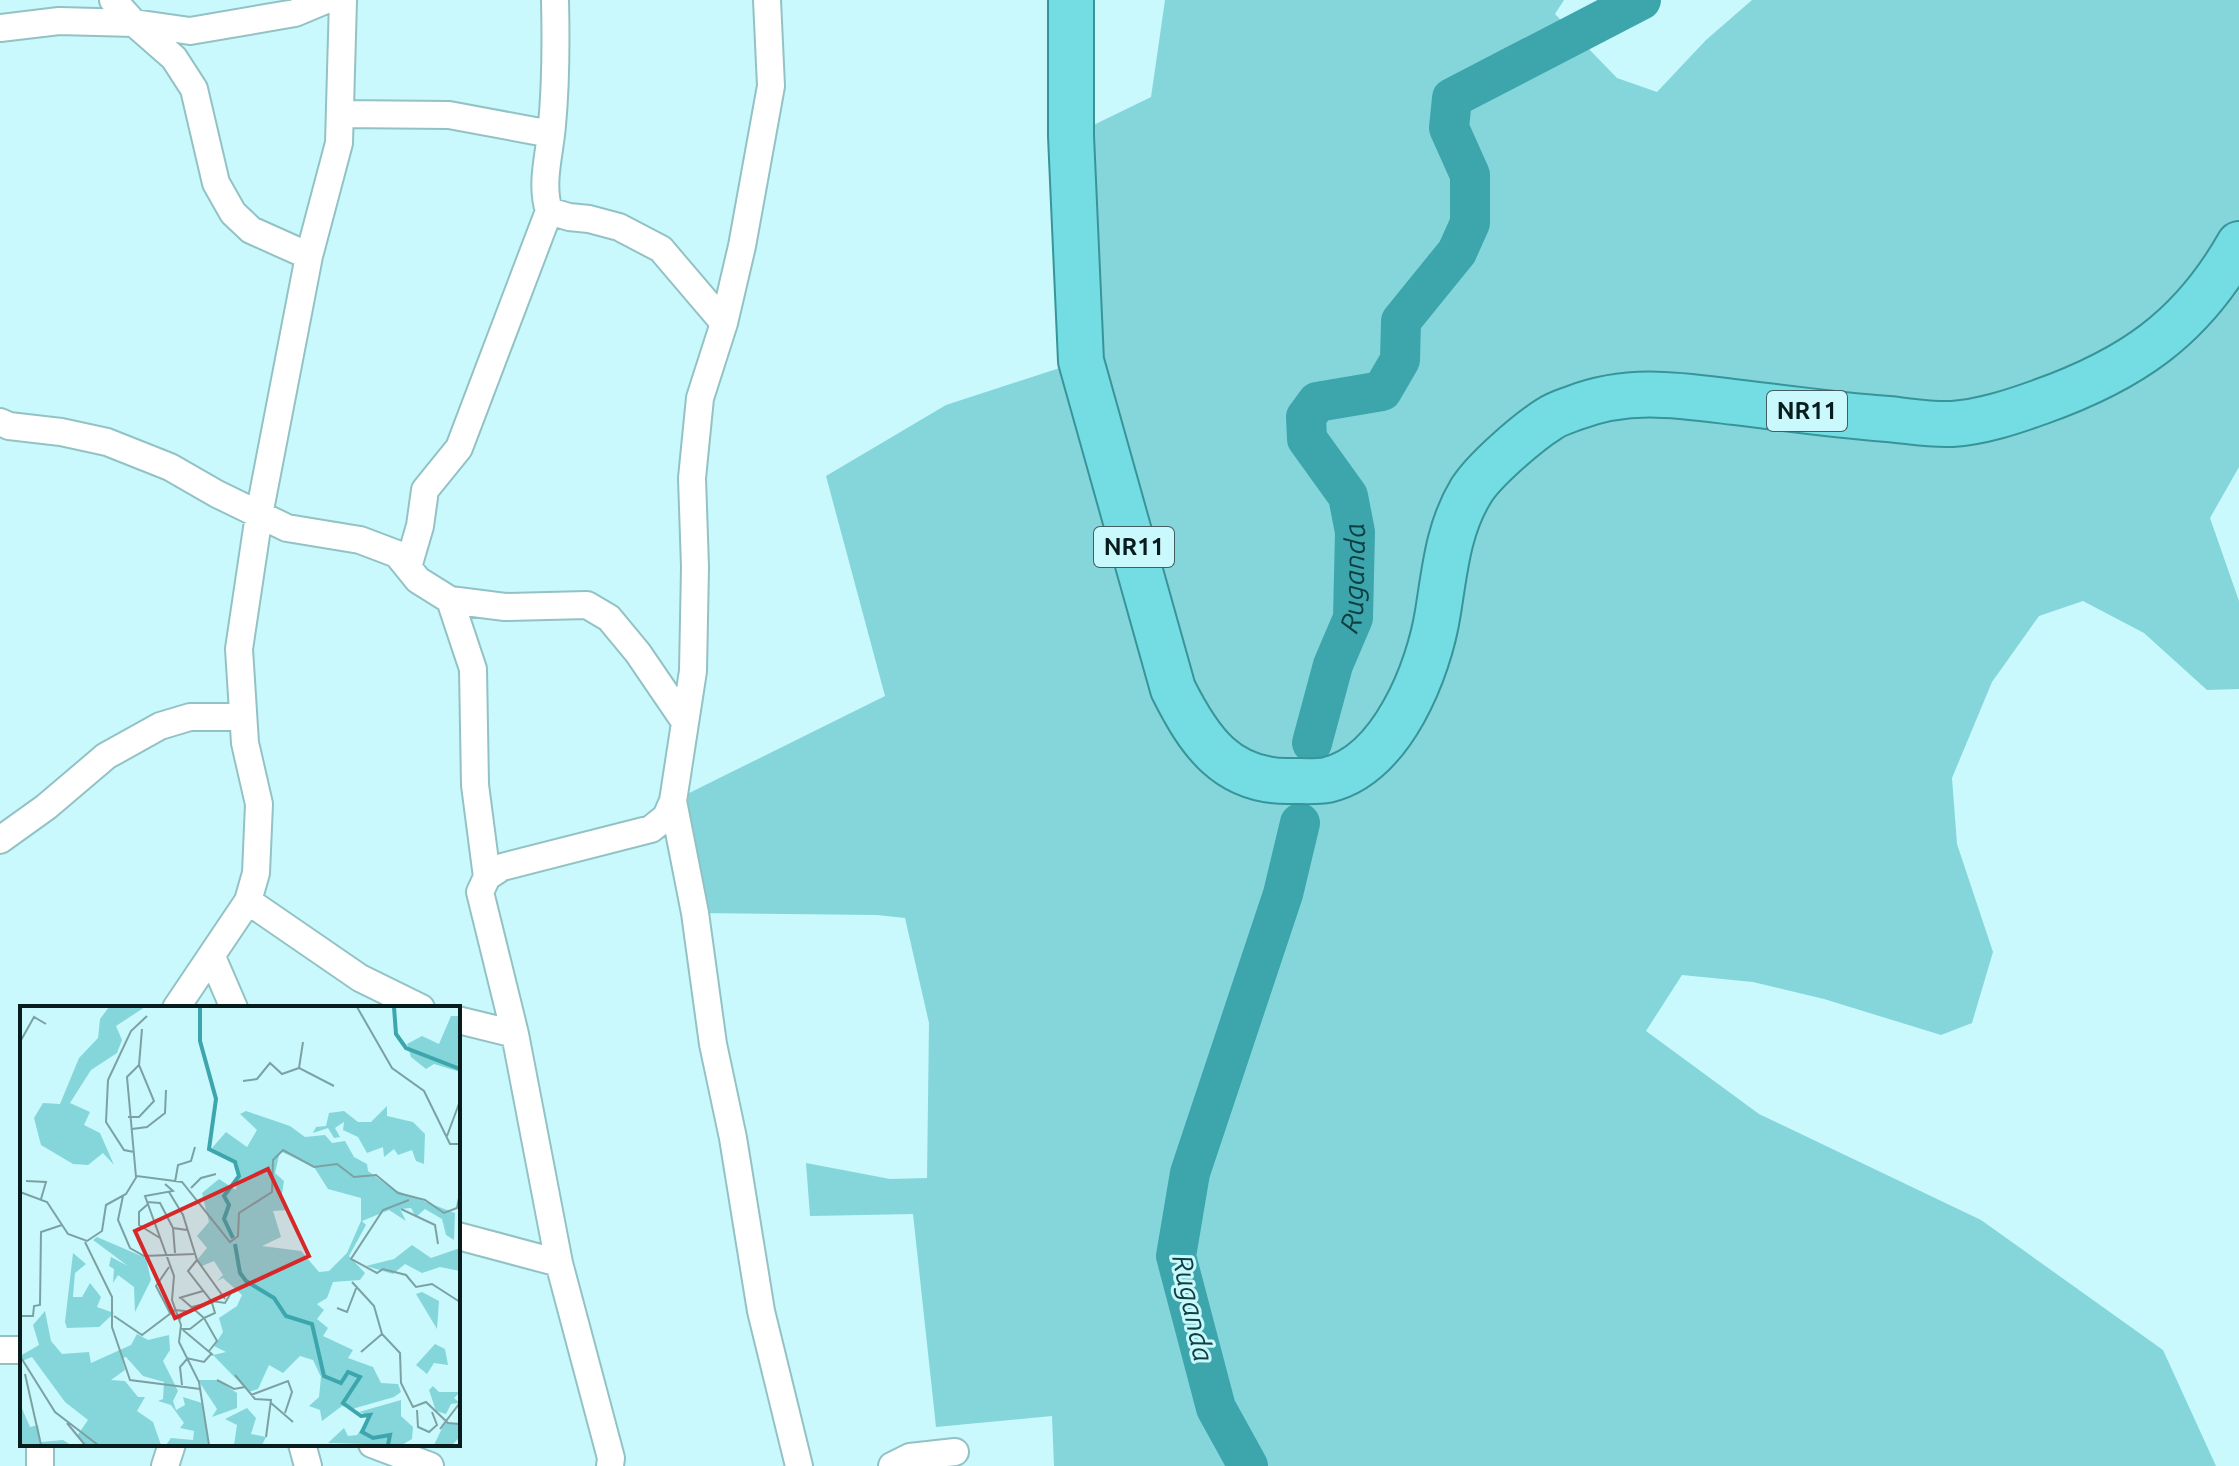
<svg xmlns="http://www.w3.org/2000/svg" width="2239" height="1466" font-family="Ubuntu,sans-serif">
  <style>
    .green { fill: #85d6db }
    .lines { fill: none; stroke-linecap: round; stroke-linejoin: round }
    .river { stroke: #3ca6ac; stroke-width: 40 }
    .minor-casing { stroke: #93c2c4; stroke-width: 30 }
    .trunk-casing { stroke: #389499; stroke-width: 48 }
    .minor { stroke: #fff; stroke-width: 26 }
    .trunk { stroke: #74dce3; stroke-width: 44 }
    .labels { text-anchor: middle; stroke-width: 6; stroke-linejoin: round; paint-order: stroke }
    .shield { fill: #c9f9fc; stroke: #435e60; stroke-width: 2 }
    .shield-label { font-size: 24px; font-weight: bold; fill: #091c1d }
    .water-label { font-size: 28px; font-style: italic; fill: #0e3f41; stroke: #c9f9fc }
    .inset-river { fill: none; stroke: #3ca6ac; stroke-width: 4 }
    .inset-road { fill: none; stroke: #7ca1a3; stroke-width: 2 }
    .view { fill: #d62828; fill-opacity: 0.15; stroke: #d62828; stroke-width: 4 }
    .inset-edge { fill: none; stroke: #091c1d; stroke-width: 4 }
  </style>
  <rect width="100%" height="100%" fill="#c9f9fc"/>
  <path class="green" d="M 1165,0 L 1564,0 L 1555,14 L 1617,78 L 1657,92 L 1706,40 L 1752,0 L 2239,0 L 2239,467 L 2210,518 L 2239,601 L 2239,689 L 2207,690 L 2144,633 L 2083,601 L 2039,616 L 1992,682 L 1952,778 L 1957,844 L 1993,952 L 1972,1023 L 1941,1035 L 1824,999 L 1753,982 L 1682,975 L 1646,1031 L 1759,1114 L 1981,1220 L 2163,1350 L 2216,1466 L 1054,1466 L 1052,1416 L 936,1427 L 913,1214 L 810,1216 L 806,1163 L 890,1179 L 927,1178 L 929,1023 L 905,918 L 877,915 L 695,913 L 673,801 L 885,696 L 826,476 L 946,405 L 1081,361 L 1071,136 L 1151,97 Z"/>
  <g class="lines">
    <g class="river">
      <path id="s1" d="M 1312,743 L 1333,665 L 1353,618 L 1355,532 L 1348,496 L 1307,439 L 1306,417 L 1317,402 L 1382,391 L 1400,360 L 1401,321 L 1457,252 L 1470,223 L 1470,175 L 1449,128 L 1452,98 L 1641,0"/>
      <path d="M 1248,1466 L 1216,1408 L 1176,1256 L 1190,1173 L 1283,894 L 1300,823"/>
    </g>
    <g class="minor-casing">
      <path id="minor" d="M 113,0 L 134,23 L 174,58 L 194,89 L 216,183 L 233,213 L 251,230 L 309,256
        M 555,0 C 556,42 556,83 552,125 C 550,153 540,183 549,211 L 569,217 L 589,219 L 619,227 L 661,249 L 724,323
        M 0,28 L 59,21 L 134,23 L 190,31 L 295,13 L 326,0
        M 341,114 L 449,115 L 551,134
        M 0,422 L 9,426 L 61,432 L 107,442 L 170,467 L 217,494 L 287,528 L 360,540 L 397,554 L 418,580 L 450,600 L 505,607 L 587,605 L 609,618 L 638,653 L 685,722
        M 408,567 L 420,526 L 425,490 L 459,448 L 549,211
        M 450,600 L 473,669 L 475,785 L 487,877
        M 673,801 L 695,913 L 713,1044 L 733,1138 L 761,1311 L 799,1466
        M 0,840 L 46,807 L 106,756 L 160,726 L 190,717 L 243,717
        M 248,901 L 360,978 L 421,1008
        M 212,957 L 234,1008
        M 176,1008 L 248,901 L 256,873 L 259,804 L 245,743 L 239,649 L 259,515 L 309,256 L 339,143 L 343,0
        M 458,1020 L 515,1034
        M 458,1236 L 559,1263
        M 0,1350 L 22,1350
        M 40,1444 L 40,1466
        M 302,1444 L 308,1466
        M 372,1444 L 430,1466
        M 165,1466 L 172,1444
        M 610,1466 L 611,1458 L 559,1263 L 515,1034 L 480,892 L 487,877 L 502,867 L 651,829 L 666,817 L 673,801 L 693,671 L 695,567 L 692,478 L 700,398 L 724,323 L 742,246 L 771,86 L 767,0
        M 892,1466 L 910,1457 L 955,1452"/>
    </g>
    <g class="trunk-casing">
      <path id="trunk" d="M 1071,0 L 1071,136 L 1081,361 L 1173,689 C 1199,741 1227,783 1292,781 C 1303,781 1317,782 1327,780 C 1392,765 1429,670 1438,612 C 1445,569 1448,529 1471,491 C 1484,470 1528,432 1549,419 C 1556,414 1566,411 1574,408 C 1628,387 1678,395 1734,402 C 1785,408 1837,415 1888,419 C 1909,421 1931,425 1952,424 C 1982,422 2012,412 2040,402 C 2130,370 2191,329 2239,244"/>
    </g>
    <use href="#minor" class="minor"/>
    <use href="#trunk" class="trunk"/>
  </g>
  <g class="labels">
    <g class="shield">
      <rect x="1767" y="391" width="80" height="40" rx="6"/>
      <rect x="1094" y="527" width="80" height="40" rx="6"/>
    </g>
    <g class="shield-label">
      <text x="1807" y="419">NR11</text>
      <text x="1134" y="555">NR11</text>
    </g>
    <g class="water-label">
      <text dy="10" stroke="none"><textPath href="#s1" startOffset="172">Ruganda</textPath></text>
      <text transform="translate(1193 1308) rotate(78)" y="10">Ruganda</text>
    </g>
  </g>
  <g transform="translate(20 1006)">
    <rect width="440" height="440" fill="#c9f9fc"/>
    <path d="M 89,1 L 125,1 L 96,20 L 102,34 L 97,47 L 71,64 L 50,97 L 70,106 L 64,119 L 80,127 L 94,159 L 83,147 L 68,159 L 53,158 L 21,139 L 14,112 L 23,97 L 40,98 L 59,52 L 78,32 L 80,13 ZM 431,10 L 440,10 L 440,66 L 414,58 L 406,63 L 391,51 L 387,38 L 402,30 L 419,38 ZM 367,100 L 367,110 L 393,116 L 405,128 L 404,158 L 396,155 L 392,144 L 378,149 L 374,143 L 364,151 L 363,141 L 347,147 L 338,131 L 323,124 L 324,116 L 315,122 L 320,131 L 314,132 L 308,122 L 293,127 L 296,121 L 306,120 L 309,107 L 324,105 L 338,116 L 351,116 ZM 226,105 L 270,120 L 285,131 L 305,129 L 312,137 L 325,135 L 334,151 L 347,158 L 348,165 L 372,183 L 435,207 L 434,234 L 426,229 L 422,213 L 405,203 L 396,211 L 391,202 L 380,203 L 386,215 L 369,204 L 342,215 L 346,219 L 329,250 L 345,267 L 340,274 L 313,276 L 307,292 L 297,298 L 304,304 L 297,313 L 308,322 L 303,330 L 333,344 L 328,352 L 353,361 L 361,377 L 378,378 L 381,386 L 374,391 L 332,403 L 322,400 L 302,415 L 300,404 L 289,400 L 299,391 L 301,371 L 293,354 L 280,350 L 263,367 L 249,359 L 238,383 L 229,386 L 193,349 L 206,346 L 194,340 L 203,326 L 199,312 L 217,300 L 222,289 L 203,272 L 197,275 L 203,269 L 194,255 L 182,260 L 177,254 L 187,242 L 177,230 L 189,216 L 182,187 L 199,173 L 216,184 L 218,158 L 192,142 L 206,126 L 227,141 L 237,124 L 220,108 ZM 260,145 L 294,161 L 308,183 L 341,192 L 341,215 L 327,247 L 309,265 L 299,266 L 281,245 L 242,240 L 261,231 L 253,205 L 268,204 L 261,194 L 264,175 L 255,167 ZM 77,231 L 126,252 L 131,274 L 115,306 L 114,281 L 98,269 L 93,277 L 94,263 L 89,260 L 91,251 L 108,260 L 73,234 ZM 392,239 L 411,252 L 440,242 L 440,265 L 420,261 L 402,267 L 385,258 L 373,268 L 346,260 L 374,253 ZM 53,247 L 66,258 L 55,267 L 53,291 L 62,291 L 70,277 L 81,291 L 77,301 L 94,307 L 79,321 L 47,322 L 45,316 ZM 402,286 L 419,295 L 417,323 L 396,288 ZM 25,305 L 31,335 L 42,348 L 69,346 L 71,357 L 111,339 L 117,328 L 128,334 L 149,329 L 150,344 L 143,355 L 158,385 L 153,395 L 156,404 L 165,399 L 163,391 L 182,397 L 189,438 L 146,439 L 151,432 L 173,434 L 174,425 L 160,422 L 164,417 L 151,399 L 138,395 L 143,393 L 144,376 L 123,370 L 106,351 L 102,352 L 105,364 L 91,374 L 105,375 L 118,391 L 125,391 L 117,405 L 133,416 L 141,439 L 65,439 L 57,430 L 68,414 L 45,396 L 12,351 L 2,355 L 0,350 L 19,339 L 13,319 ZM 415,338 L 425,343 L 428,359 L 414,357 L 407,368 L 396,359 ZM 178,374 L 197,374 L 217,387 L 217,402 L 192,411 L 197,403 ZM 413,380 L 419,386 L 440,386 L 434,392 L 440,397 L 431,398 L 426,408 L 416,405 L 409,384 ZM 381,394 L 381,410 L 393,421 L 392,433 L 382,439 L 308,437 L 324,422 L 328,430 L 337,429 L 351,410 L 339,406 ZM 0,398 L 10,421 L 18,419 L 21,436 L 43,434 L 51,439 L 0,439 ZM 227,402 L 236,412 L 231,428 L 246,431 L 242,439 L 214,439 L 217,419 L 205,413 ZM 425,416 L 440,418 L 438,433 L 432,439 L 414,439 Z" fill="#85d6db" fill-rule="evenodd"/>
    <path class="inset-river" d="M 180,1 L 180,35 L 196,93 L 189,143 L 215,156 L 219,170 L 204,190 L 209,199 L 204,213 L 213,232M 374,1 L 376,28 L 386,42 L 440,63M 215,238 L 220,267 L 226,275 L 254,292 L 266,310 L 292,318 L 304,370 L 321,377 L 328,366 L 340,371 L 323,397 L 341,410 L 350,409 L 342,426 L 353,432 L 370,429 L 368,439"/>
    <path class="inset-road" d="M 337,1 L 372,62 L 404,85 L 430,138 L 440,138M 0,36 L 14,11 L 26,18M 283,36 L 279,62 L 314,80M 223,75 L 237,73 L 250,57 L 262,68 L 279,62M 108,111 L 119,111 L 134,95 L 119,59M 112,123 L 127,121 L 145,107 L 146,84M 427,130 L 440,95M 114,146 L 104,144 L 86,116 L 88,74 L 111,25 L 127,10M 116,171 L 107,71 L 119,59 L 122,23M 6,175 L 26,176 L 21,193M 155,176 L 158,159 L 171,155 L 175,141M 145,178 L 153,185 L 125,190 L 154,270 L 152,294 L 161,319 L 159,336 L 179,376 L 189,439M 171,182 L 181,172 L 196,168M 0,186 L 27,196 L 48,228 L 67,235 L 82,225 L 86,199 L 106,188 L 117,170 L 162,176 L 210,236 L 218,230 L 219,207 L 252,186 L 253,154 L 263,144 L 294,161 L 317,158 L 334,171 L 356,169 L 378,187 L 405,194 L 424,207 L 437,202 L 440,187M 149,186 L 163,209 L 177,254 L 168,265 L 192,296 L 172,301M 103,190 L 98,214 L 110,242 L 124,250 L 174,248M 389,194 L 363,204 L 331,253 L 357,267 L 363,263 L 386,269 L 396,281 L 412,278 L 440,296M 127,196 L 140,197 L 153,222 L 167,224M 128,198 L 119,206 L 119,219 L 140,232M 381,203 L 415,219 L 418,238M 153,222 L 155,247M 65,236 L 92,291 L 92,321 L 110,374 L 180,383M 177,254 L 205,293M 149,261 L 136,280 L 150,307M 332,276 L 354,300 L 362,328 L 380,347 L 381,377 L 393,401 L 406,396 L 428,417 L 440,418M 159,292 L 183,285M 192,295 L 205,297 L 212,285M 317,302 L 327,306 L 337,280M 0,310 L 13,310 L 14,300 L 20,299 L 21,226 L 42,219M 94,310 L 122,329 L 155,304 L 165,305 L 159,314M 161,323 L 170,323 L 184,312 L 161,292M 163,324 L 193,349M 189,345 L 197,335 L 184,312 L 195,307 L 192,297M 341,346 L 362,328M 0,350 L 35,406 L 78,439M 166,352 L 184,356 L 192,347M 5,368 L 21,439M 215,369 L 235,393 L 251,394 L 246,431M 197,374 L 214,383 L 225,381M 162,379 L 160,361 L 167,353M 231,389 L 268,375 L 272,386 L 265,407M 251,397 L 273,416M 397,404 L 398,421 L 409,426 L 417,419 L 412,406M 47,417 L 65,439M 420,423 L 439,398"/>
    <path class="view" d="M 248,163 L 289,250 L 155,312 L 115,225 Z"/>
    <rect width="440" height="440" class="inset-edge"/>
  </g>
</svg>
